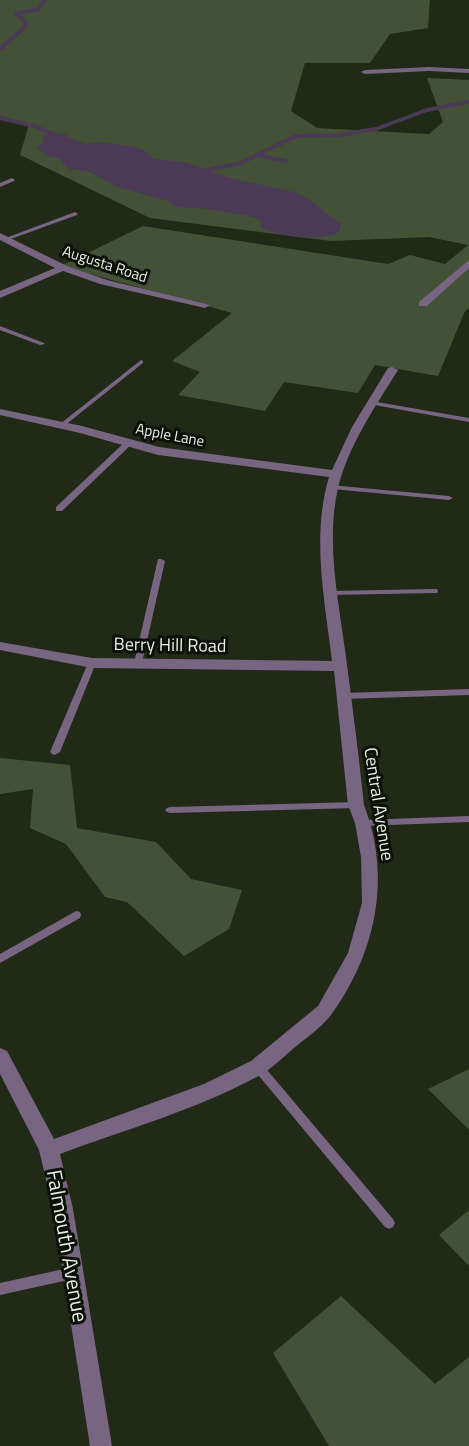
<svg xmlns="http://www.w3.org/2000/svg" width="469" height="1446" font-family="'Titillium Web',sans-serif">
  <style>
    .green { fill: #435237 }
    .water { fill: #4b3a55 }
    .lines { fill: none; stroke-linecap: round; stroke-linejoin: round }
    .stream-far1 { stroke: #4b3a55; stroke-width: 4 }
    .stream { stroke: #4b3a55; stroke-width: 4.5 }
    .lane { fill: #776582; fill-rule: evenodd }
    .street { fill: #776582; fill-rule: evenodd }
    .labels { text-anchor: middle; stroke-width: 6; stroke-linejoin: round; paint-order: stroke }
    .far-street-label { font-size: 15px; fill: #e8efe2; stroke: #0c1108 }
    .street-label { font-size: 18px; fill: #e8efe2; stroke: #0c1108 }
    .near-street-label { font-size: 21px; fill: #e8efe2; stroke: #0c1108 }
  </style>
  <rect width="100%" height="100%" fill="#202a17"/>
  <path class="green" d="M 0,0 L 430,0 L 428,28 L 390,34 L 370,63 L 305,63 L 291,111 L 317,128 L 429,134 L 443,122 L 427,78 L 469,80 L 469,308 L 465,311 L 438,376 L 375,365 L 358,393 L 284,382 L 265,411 L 178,395 L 200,372 L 172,361 L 232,313 L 61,266 L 143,226 L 388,264 L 410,255 L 445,264 L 468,245 L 429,237 L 331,241 L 150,218 L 20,155 L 29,124 L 0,116 Z
    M 0,758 L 70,765 L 77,828 L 156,842 L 191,879 L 242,890 L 229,929 L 184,956 L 127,902 L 105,897 L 66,844 L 30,828 L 33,789 L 0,794 Z
    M 469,1069 L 469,1130 L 428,1089 Z
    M 469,1210 L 469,1266 L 439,1235 Z
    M 341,1296 L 435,1384 L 469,1357 L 469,1446 L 329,1446 L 273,1353 Z"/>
  <path class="water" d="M 49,133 L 68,135 L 64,139 L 79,145 L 102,142 L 134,147 L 144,150 L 154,159 L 185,162 L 230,178 L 294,192 L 307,198 L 341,224 L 339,232 C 324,242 274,237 261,227 L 261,221 L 254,217 L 200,208 L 176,207 L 168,201 L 117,187 L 90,172 L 69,169 L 58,158 L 47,156 L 37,147 L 43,143 L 44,135 Z"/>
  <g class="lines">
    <path class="stream-far1" d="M 0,49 L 25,27 L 25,22 L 16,13 L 37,10 L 45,0
      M 0,118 L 34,126 L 88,147
      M 255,155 L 286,161
      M 200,172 L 241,163 L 296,136 L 338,135 L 376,129 L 427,110 L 469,102"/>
    <path class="stream" d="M 200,172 L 203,171"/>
    <path class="lane" d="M 12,178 L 15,180 L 14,181 L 0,187 L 0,183 Z
      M 75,212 L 78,214 L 77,215 L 8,240 L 3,239 Z
      M 0,326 L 44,343 L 45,344 L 40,345 L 0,330 Z
      M 141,360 L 143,361 L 143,363 L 64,426 L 60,426 L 60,424 Z
      M 371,401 L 469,418 L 469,422 L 369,404 L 369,402 Z
      M 126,441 L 132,441 L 133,443 L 62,511 L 56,511 L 56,507 Z
      M 330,485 L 449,496 L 453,498 L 449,500 L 333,489 L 330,489 Z
      M 158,559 L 161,559 L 165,561 L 142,663 L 138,666 L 134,663 Z
      M 434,589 L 437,589 L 438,591 L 437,593 L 330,595 L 326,593 L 330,591 Z
      M 92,660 L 96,663 L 60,752 L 55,755 L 52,754 L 50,752 L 88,663 Z
      M 469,689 L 469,695 L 343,699 L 339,696 L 343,693 Z
      M 356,802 L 359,803 L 361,805 L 359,807 L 356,808 L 170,813 L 167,812 L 165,810 L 167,808 L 170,807 Z
      M 469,816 L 469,822 L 363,826 L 360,825 L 358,823 L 360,821 L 363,820 Z
      M 76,911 L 80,912 L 81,915 L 80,918 L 0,963 L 0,954 Z
      M 258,1062 L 262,1064 L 393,1219 L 395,1223 L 393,1227 L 389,1229 L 385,1227 L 254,1070 L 252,1067 L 254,1064 Z
      M 73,1267 L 77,1269 L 79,1273 L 77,1277 L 73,1279 L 0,1295 L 0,1283 Z"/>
    <path class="street" d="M 429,67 L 469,69 L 469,73 L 429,71 L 365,74 L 361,72 L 365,70 Z
      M 0,233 L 67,266 L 107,280 L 210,305 L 205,308 L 100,284 L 63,271 L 0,298 L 0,291 L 55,268 L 0,240 Z
      M 469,260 L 469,268 L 427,306 L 419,306 L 419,302 Z
      M 392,367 L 398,370 C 375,407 348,446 338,488 C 325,546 340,607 347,665 C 353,710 359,758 364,805 C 392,877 376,953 331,1015 C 322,1027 306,1038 294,1048 C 284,1056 274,1067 262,1074 C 200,1109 127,1129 60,1154 L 73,1209 L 112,1446 L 90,1446 L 53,1209 L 39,1150 L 0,1074 L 0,1048 L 7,1051 L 54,1139 L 204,1084 L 251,1061 L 318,1006 L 348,953 L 362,903 L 361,857 L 355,823 L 348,805 L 334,671 L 92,668 L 0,650 L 0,642 L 92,658 L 332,661 C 325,601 311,537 329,477 L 158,455 L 80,433 L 0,415 L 0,409 L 82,426 L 159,447 L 332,470 L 352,427 L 388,368 Z"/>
  </g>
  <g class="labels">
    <g class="far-street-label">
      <text transform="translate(105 264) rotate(18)" y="5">Augusta Road</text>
      <text transform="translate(170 435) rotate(11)" y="5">Apple Lane</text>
    </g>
    <g class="street-label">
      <text transform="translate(170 645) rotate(1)" y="6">Berry Hill Road</text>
      <text transform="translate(379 804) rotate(81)" y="6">Central Avenue</text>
    </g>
    <g class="near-street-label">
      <text transform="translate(67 1246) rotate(80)" y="7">Falmouth Avenue</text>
    </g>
  </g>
</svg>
